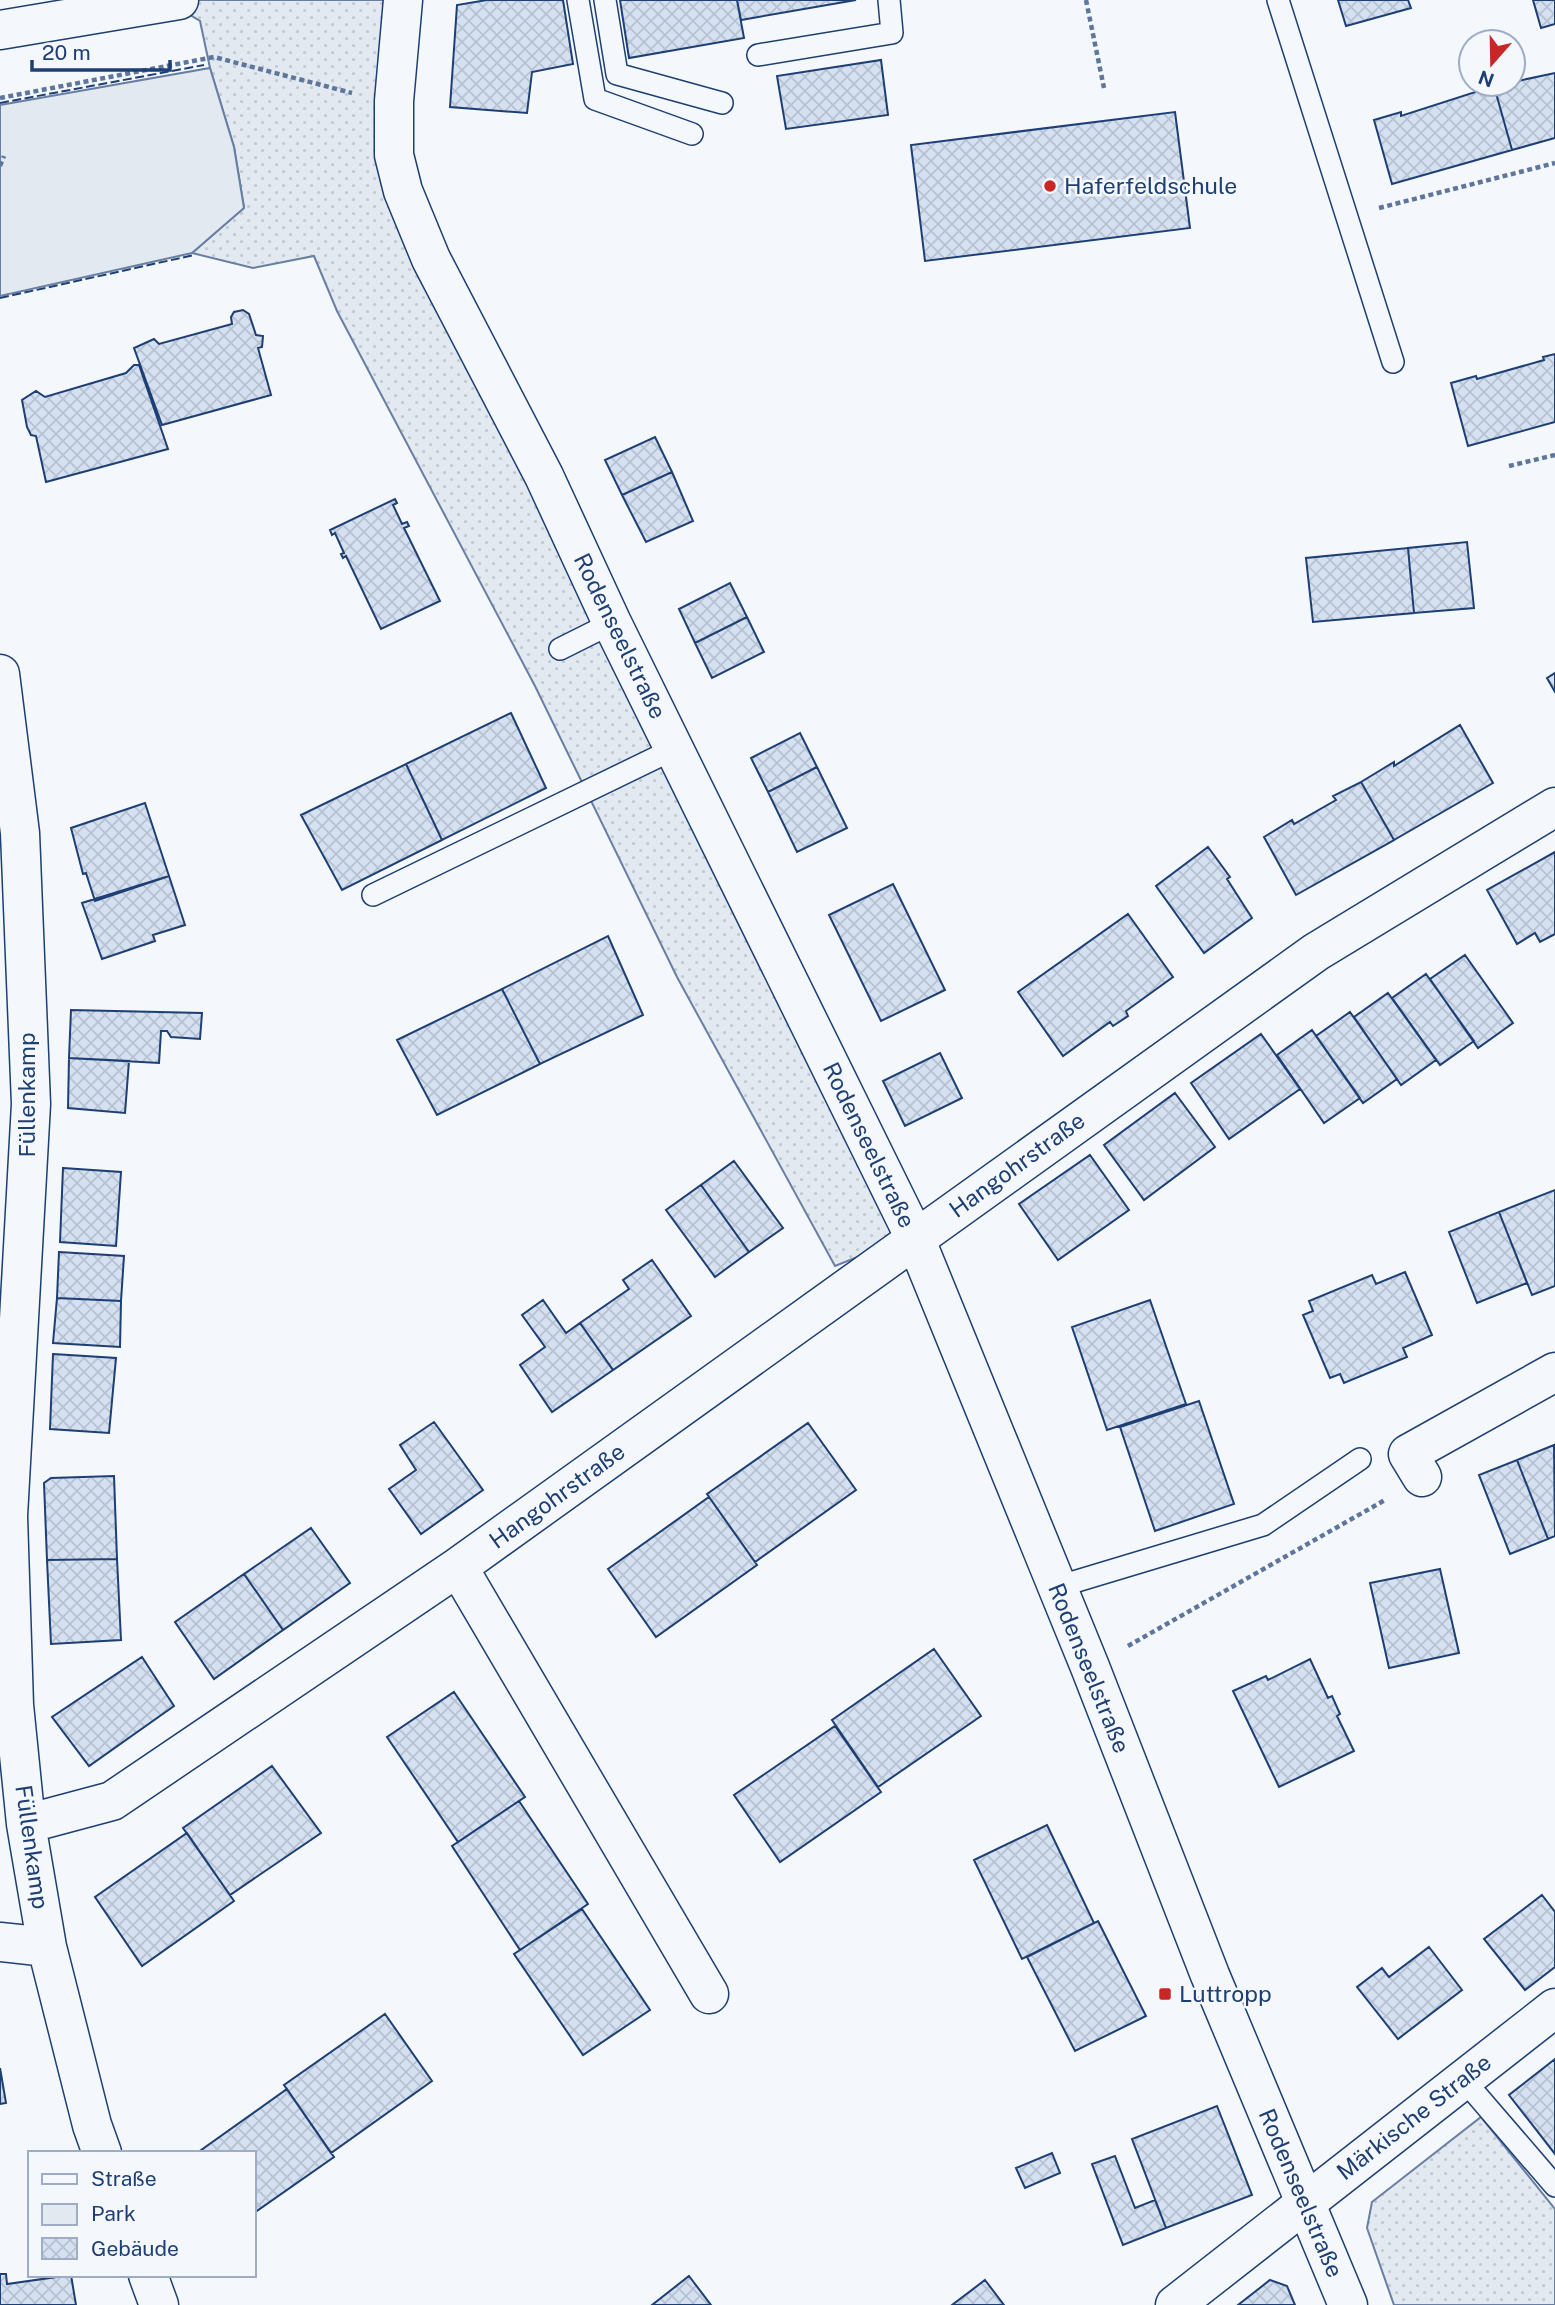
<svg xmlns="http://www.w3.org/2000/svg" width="1555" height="2305" font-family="'Public Sans',sans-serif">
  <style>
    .grass { fill: url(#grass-dots); stroke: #687fa3; stroke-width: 2 }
    .park { fill: #e3e9f0; stroke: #687fa3; stroke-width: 2 }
    .building { fill: url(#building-cross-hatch); stroke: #1d3f73; stroke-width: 2 }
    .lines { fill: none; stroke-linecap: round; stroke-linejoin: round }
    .service-casing { stroke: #1d3f73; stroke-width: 24 }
    .minor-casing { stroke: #1d3f73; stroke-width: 41 }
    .secondary-casing { stroke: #1d3f73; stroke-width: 41 }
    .path { stroke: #5e769c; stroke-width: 4.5; stroke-dasharray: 5 3.5; stroke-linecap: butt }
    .service { stroke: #f4f7fb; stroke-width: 21 }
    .minor { stroke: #f4f7fb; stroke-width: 38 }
    .secondary { stroke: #f4f7fb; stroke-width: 38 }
    .fence { stroke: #1d3f73; stroke-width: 2; stroke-dasharray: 9 3.5; stroke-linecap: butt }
    .poi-dot { fill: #c62828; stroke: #f4f7fb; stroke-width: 2.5 }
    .labels { text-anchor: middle; stroke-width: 5; stroke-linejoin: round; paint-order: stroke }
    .poi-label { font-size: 23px; fill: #1d3f73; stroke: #f4f7fb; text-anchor: start }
    .street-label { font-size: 23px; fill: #1d3f73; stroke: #f4f7fb }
  </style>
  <defs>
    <pattern id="grass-dots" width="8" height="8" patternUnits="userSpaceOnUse" patternTransform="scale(1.75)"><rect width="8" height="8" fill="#e3e9f0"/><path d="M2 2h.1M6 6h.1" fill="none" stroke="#c2c9d1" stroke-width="1.8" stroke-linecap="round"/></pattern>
    <pattern id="building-cross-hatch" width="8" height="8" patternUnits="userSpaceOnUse" patternTransform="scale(1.75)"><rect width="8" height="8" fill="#d5e0f0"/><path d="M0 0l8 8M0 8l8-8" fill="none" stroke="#b6c1d1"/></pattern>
  </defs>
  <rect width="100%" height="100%" fill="#f4f7fb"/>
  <path class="grass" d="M 165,0 L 390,0 L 383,153 L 908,1237 L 835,1266 L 677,977 L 535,686 L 337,311 L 314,256 L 253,268 L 192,253 L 244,207 L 234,147 L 210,68 L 200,21 Z
    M 1481,2117 L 1555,2209 L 1555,2305 L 1394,2305 L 1367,2228 L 1372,2202 Z"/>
  <path class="park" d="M 210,68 L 234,147 L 244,208 L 192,253 L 0,296 L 0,105 Z"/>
  <path class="building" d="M 487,0 L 563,0 L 573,64 L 532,72 L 527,113 L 450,107 L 457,5 Z
    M 620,0 L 737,0 L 744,38 L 629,58 Z
    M 737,0 L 856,0 L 741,20 Z
    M 1338,0 L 1408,0 L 1411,8 L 1346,26 Z
    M 1533,0 L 1555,0 L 1555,24 L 1541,28 Z
    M 881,60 L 888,115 L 786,129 L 777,76 Z
    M 1555,73 L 1555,138 L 1512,150 L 1494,86 Z
    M 1494,86 L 1512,150 L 1392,184 L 1374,120 L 1401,112 L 1401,116 Z
    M 1175,112 L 1190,228 L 925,261 L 911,145 Z
    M 243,310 L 249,314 L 256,335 L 263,336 L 262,347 L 258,348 L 271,395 L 162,425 L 134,348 L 154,339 L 159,344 L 232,324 L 231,317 L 234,312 Z
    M 1555,354 L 1555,422 L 1468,446 L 1451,383 L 1476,376 L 1477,379 L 1544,360 L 1543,357 Z
    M 134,365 L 139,365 L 168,449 L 46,482 L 36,436 L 31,435 L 27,427 L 22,400 L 36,391 L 45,397 L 126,373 Z
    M 655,437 L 672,472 L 622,495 L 605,460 Z
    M 672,472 L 693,521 L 646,542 L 622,495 Z
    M 395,499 L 397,503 L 393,505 L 402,524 L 407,522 L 409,526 L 404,528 L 440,601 L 381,629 L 346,556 L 343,558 L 341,554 L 344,553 L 335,533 L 332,535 L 330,530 Z
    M 1467,542 L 1474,608 L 1414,613 L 1408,548 Z
    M 1408,548 L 1414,613 L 1313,622 L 1306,558 Z
    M 730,583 L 747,617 L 695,643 L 679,609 Z
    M 747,617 L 764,652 L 712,678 L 695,643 Z
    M 1555,673 L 1555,692 L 1547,678 Z
    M 511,713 L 546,788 L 442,840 L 406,764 Z
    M 1460,725 L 1493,783 L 1394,840 L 1361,782 L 1394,762 L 1394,766 Z
    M 800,733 L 817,767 L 768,792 L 751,758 Z
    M 406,764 L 442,840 L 342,890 L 301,815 Z
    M 817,767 L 847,828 L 797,852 L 768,792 Z
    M 1361,782 L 1394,840 L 1296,895 L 1264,837 L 1292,820 L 1294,824 L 1336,800 L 1333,796 Z
    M 145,803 L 169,876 L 95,901 L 86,873 L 83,874 L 71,828 Z
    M 1208,847 L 1230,877 L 1227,879 L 1252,918 L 1204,953 L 1156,886 Z
    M 1555,852 L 1555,934 L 1540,942 L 1535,933 L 1517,944 L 1487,890 Z
    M 169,876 L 185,925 L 153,935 L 155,941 L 102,959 L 82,903 Z
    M 893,884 L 945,990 L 881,1021 L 829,915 Z
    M 1128,914 L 1173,977 L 1126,1011 L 1128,1016 L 1113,1026 L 1110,1022 L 1063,1056 L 1018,992 Z
    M 608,936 L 643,1015 L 540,1064 L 502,989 Z
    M 1465,955 L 1513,1023 L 1478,1048 L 1430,979 Z
    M 1426,974 L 1474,1041 L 1440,1065 L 1392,998 Z
    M 502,989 L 540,1064 L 437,1115 L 397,1040 Z
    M 1388,993 L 1436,1060 L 1401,1085 L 1354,1017 Z
    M 71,1010 L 202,1013 L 200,1039 L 171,1037 L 167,1031 L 161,1031 L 159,1063 L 69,1058 Z
    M 1350,1012 L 1397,1079 L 1363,1103 L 1316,1036 Z
    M 1312,1030 L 1360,1098 L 1324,1123 L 1277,1055 Z
    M 1261,1034 L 1300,1089 L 1229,1139 L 1191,1083 Z
    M 940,1053 L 962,1098 L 905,1126 L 883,1081 Z
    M 69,1058 L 129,1061 L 125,1113 L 68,1108 Z
    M 1175,1093 L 1215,1147 L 1144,1200 L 1104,1145 Z
    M 1090,1155 L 1129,1210 L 1058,1260 L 1019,1204 Z
    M 734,1161 L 783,1228 L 749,1252 L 701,1185 Z
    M 63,1168 L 121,1172 L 116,1246 L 60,1242 Z
    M 701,1185 L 749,1252 L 715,1277 L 666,1210 Z
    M 1555,1190 L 1555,1286 L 1532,1295 L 1499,1212 Z
    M 1499,1212 L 1527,1283 L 1477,1303 L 1449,1232 Z
    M 59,1252 L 124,1256 L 121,1301 L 57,1298 Z
    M 652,1260 L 691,1316 L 613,1370 L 580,1323 L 629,1289 L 623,1280 Z
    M 1405,1272 L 1432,1335 L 1403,1348 L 1407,1357 L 1344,1383 L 1340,1374 L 1330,1378 L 1303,1315 L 1313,1311 L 1309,1301 L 1372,1275 L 1376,1284 Z
    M 57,1298 L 121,1301 L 120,1347 L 53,1343 Z
    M 543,1300 L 566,1333 L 580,1323 L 613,1370 L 552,1412 L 520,1365 L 545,1347 L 522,1315 Z
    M 1150,1300 L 1186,1404 L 1107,1430 L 1072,1327 Z
    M 53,1354 L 116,1358 L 109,1433 L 50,1429 Z
    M 1199,1401 L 1234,1504 L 1155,1531 L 1120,1427 Z
    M 434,1422 L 483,1490 L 421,1534 L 389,1489 L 416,1470 L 400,1445 Z
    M 808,1423 L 856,1490 L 755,1562 L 707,1494 Z
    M 1554,1445 L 1555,1536 L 1548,1539 L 1517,1460 Z
    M 1517,1460 L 1548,1539 L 1510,1554 L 1479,1475 Z
    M 114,1476 L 117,1559 L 47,1560 L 44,1483 L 51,1478 Z
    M 709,1497 L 757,1565 L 656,1637 L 608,1569 Z
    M 311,1528 L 350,1583 L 283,1630 L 244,1574 Z
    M 117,1559 L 121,1640 L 51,1644 L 47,1560 Z
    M 1440,1569 L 1459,1653 L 1389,1668 L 1370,1583 Z
    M 244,1574 L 283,1630 L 214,1679 L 175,1622 Z
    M 934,1649 L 981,1716 L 878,1787 L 832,1720 Z
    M 142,1657 L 174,1706 L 89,1766 L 52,1717 Z
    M 1310,1659 L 1328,1698 L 1332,1696 L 1340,1714 L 1337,1716 L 1354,1751 L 1279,1787 L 1233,1691 L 1266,1676 L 1268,1680 Z
    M 454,1692 L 525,1797 L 458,1842 L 387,1737 Z
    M 835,1726 L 881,1792 L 780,1862 L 734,1795 Z
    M 272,1766 L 321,1833 L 230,1895 L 183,1828 Z
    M 519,1801 L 588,1904 L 520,1950 L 452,1846 Z
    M 1047,1825 L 1094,1923 L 1022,1959 L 974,1860 Z
    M 187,1833 L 234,1901 L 142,1966 L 95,1897 Z
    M 1542,1895 L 1555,1912 L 1555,1967 L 1525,1990 L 1484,1939 Z
    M 582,1909 L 650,2010 L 583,2055 L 514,1954 Z
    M 1098,1921 L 1146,2016 L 1075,2051 L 1027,1957 Z
    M 1429,1947 L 1462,1990 L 1398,2039 L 1357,1987 L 1382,1968 L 1389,1977 Z
    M 385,2014 L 432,2081 L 331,2153 L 284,2085 Z
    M 1555,2059 L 1555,2154 L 1509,2095 Z
    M 0,2068 L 6,2103 L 0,2104 Z
    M 287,2089 L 334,2157 L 254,2213 L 254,2153 L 197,2153 Z
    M 1217,2106 L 1252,2195 L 1166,2228 L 1132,2139 Z
    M 1052,2153 L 1060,2173 L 1025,2188 L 1016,2168 Z
    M 1115,2156 L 1135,2208 L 1155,2200 L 1166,2228 L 1123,2245 L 1092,2164 Z
    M 0,2274 L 6,2274 L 7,2284 L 71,2275 L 76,2305 L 0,2305 Z
    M 689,2276 L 711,2305 L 652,2305 Z
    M 985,2280 L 1004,2305 L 952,2305 Z
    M 1270,2280 L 1287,2286 L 1295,2305 L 1238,2305 Z"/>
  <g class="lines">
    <g class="service-casing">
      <path id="service" d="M 578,0 L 595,99 L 692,134
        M 605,0 L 617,74 L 722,103
        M 1278,0 L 1393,362
        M 758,55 L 892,33 L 889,0
        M 560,649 L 612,623
        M 373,895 L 676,748
        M 1057,1587 L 1263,1525 L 1360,1459
        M 1463,2079 L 1555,2186"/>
    </g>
    <g class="minor-casing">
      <path id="minor" d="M 0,30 L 179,0
        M 0,674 L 20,833 L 31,1104 L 8,1516 L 14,1705 L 26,1824 L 47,1947 L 92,2125 L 102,2153
        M 1422,1477 L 1408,1454 L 1555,1372
        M 458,1567 L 709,1994
        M 26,1824 L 112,1801 L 458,1567 L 1316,952 L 1555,807
        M 0,1942 L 47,1947
        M 148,2275 L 159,2305
        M 1175,2305 L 1555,2008"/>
    </g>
    <g class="secondary-casing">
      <path id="secondary" d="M 403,0 L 394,101 L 394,155 L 403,191 L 431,259 L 544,476 L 612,623 L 915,1238 L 1090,1667 L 1210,1975 L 1348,2305"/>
    </g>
    <path class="path" d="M 1086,0 L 1104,88
      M 0,98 L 214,57 L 352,93
      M 0,166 L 4,156
      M 1379,208 L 1555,163
      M 1509,466 L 1555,455
      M 1128,1646 L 1385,1500"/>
    <use href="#service" class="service"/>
    <use href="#minor" class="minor"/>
    <use href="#secondary" class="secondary"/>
    <path class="fence" d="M 0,103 L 204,65
      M 0,298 L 194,255"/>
  </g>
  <g class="poi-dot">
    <circle cx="1050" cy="186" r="7"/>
    <rect x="1158" y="1987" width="14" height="14" rx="3.5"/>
  </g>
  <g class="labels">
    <g class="poi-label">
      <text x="1064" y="194">Haferfeldschule</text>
      <text x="1179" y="2002">Luttropp</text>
    </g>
    <g class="street-label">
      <text transform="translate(620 636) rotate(64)" y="8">Rodenseelstraße</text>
      <text transform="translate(27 1095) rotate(-90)" y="8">Füllenkamp</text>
      <text transform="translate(869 1145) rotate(64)" y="8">Rodenseelstraße</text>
      <text transform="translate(1017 1165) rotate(-36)" y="8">Hangohrstraße</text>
      <text transform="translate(557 1496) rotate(-36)" y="8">Hangohrstraße</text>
      <text transform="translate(1089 1668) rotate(68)" y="8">Rodenseelstraße</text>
      <text transform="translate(32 1847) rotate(82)" y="8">Füllenkamp</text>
      <text transform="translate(1414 2117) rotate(-38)" y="8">Märkische Straße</text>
      <text transform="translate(1301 2193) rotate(67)" y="8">Rodenseelstraße</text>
    </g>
  </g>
  <rect x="28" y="2151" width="228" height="126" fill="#f4f7fb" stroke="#9eadc5" stroke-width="2"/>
  <rect x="42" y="2174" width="35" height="10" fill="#f4f7fb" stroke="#9eadc5" stroke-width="2"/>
  <text x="91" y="2186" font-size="21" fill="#1d3f73">Straße</text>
  <rect x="42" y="2204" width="35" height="21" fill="#e3e9f0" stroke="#9eadc5" stroke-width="2"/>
  <text x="91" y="2221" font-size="21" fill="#1d3f73">Park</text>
  <rect x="42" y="2238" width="35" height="21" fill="url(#building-cross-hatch)" stroke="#9eadc5" stroke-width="2"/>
  <text x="91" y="2256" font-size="21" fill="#1d3f73">Gebäude</text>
  <g transform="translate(1492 63) rotate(200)"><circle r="33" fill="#f4f7fb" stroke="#9eadc5" stroke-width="2"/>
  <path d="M0-5L12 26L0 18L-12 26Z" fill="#c62828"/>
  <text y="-10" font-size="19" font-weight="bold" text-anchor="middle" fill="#1d3f73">N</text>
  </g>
  <path d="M32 60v10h138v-10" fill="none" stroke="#1d3f73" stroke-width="3.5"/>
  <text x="42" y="60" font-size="21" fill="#1d3f73" stroke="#f4f7fb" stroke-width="5" paint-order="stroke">20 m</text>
</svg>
